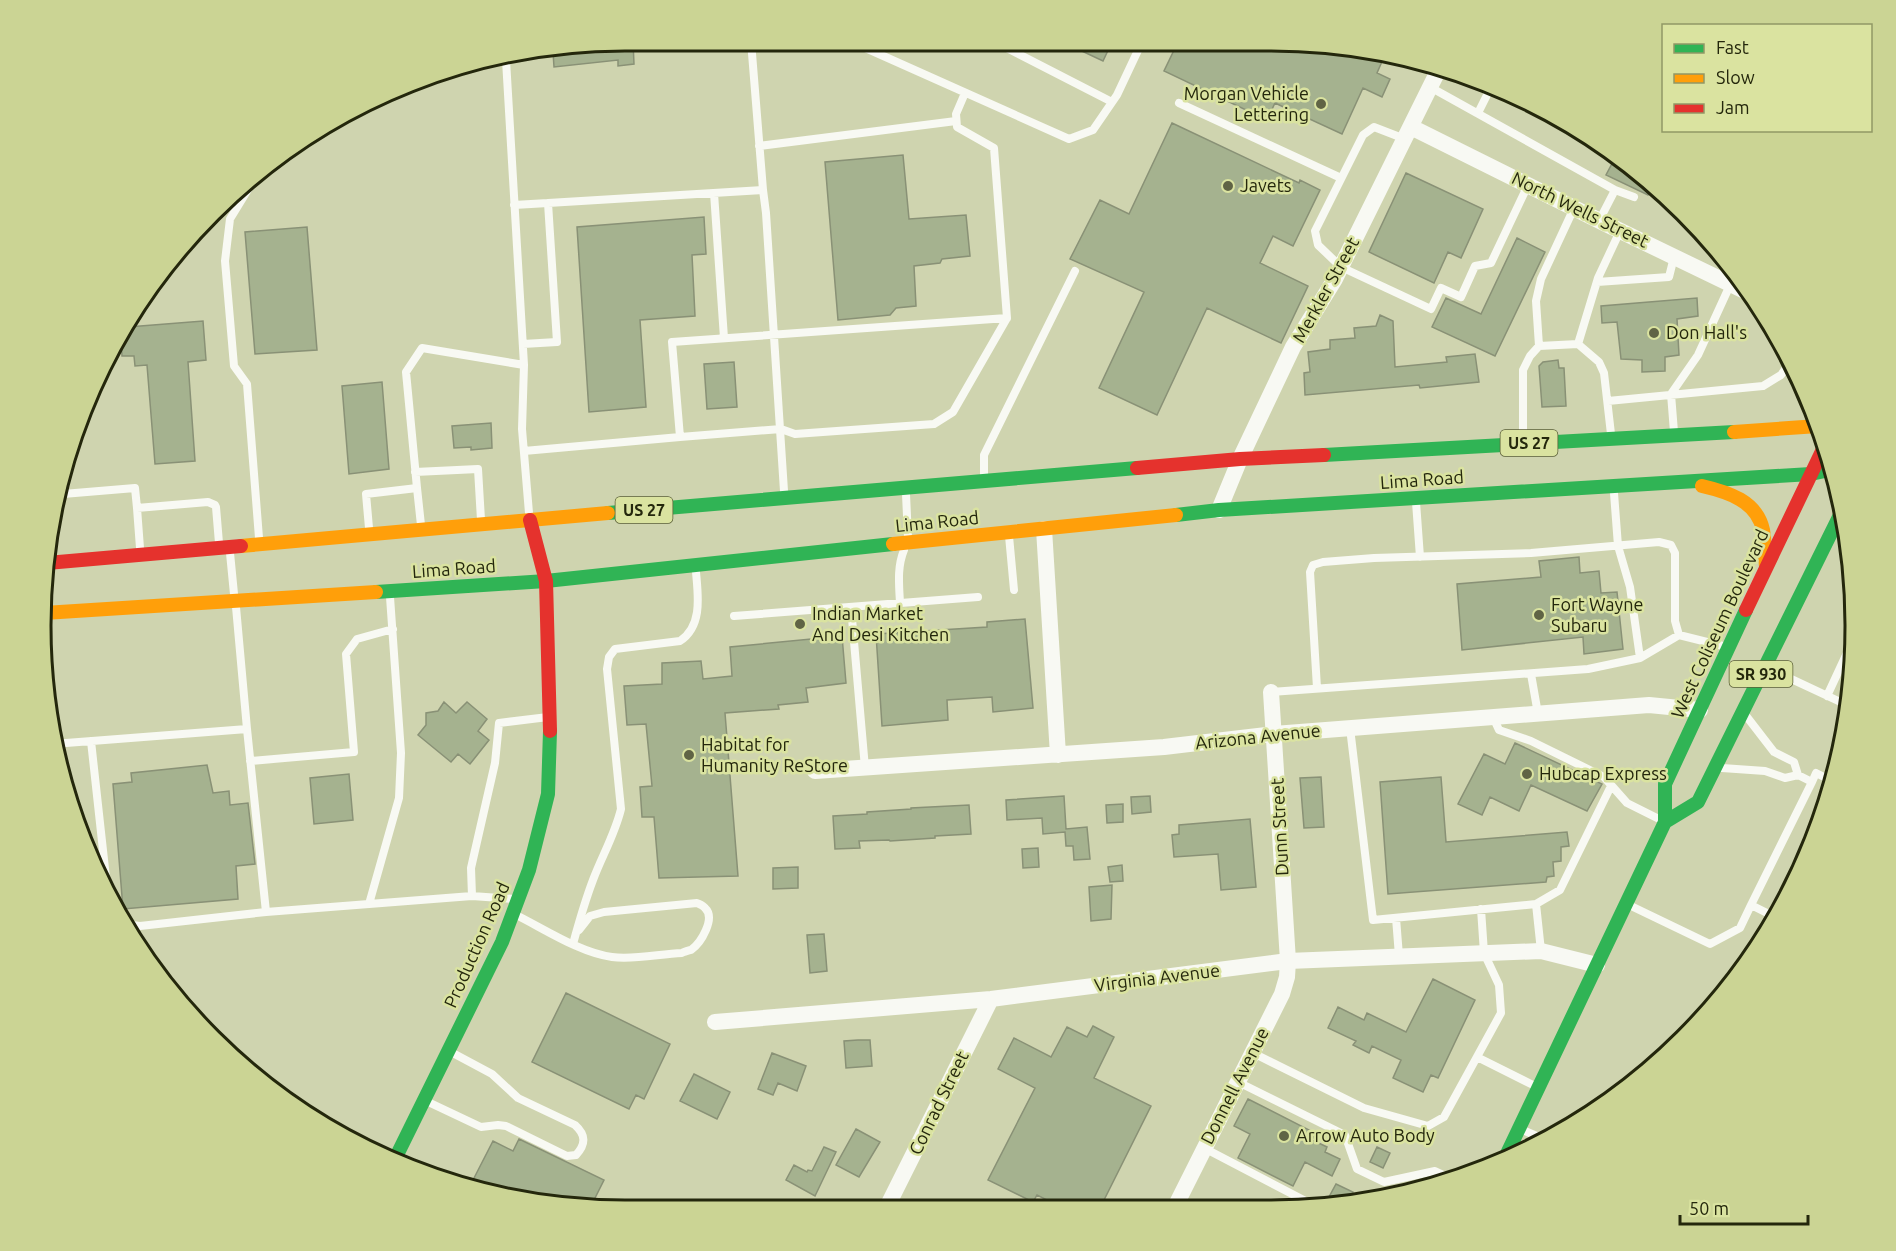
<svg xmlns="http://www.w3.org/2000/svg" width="1896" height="1251" font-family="Ubuntu,sans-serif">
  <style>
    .building { fill: #a5b28f; stroke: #899176; stroke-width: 1.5 }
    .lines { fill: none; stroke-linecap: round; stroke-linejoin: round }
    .lane { stroke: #f8f9f3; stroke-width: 8 }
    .street { stroke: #f8f9f3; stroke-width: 16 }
    .fast { stroke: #30b455; stroke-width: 14 }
    .slow { stroke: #ff9f0a; stroke-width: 14 }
    .jam { stroke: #e5322d; stroke-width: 14 }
    .poi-dot { fill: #606445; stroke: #dae3a0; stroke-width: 2 }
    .labels { text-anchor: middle; stroke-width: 5; stroke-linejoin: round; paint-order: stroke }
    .shield { fill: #dae3a0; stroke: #5b5f38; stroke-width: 1.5 }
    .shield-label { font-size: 16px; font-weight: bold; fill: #24270c }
    .poi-label { font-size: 18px; fill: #24270c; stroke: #dae3a0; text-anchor: start }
    .street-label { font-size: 18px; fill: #24270c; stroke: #dae3a0 }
    .rim { fill: none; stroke: #24270c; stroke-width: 3 }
  </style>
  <rect width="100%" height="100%" fill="#cfd4af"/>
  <path class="building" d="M 626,40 L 633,41 L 634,64 L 618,66 L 618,60 L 554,67 L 553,52 Z
    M 1067,44 L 1111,44 L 1103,61 Z
    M 1177,44 L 1347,46 L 1384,57 L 1377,73 L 1390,79 L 1382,97 L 1363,88 L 1342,134 L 1275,103 L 1267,120 L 1164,71 Z
    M 1172,123 L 1299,183 L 1300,180 L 1320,190 L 1293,246 L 1273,236 L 1260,263 L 1308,286 L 1281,343 L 1207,308 L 1157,415 L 1099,388 L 1144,292 L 1070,259 L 1100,200 L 1129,214 Z
    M 903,155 L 909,219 L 966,215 L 970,256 L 942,259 L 940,263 L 914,266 L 916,306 L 896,308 L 890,315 L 838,320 L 825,162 Z
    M 1615,158 L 1653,184 L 1648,195 L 1606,175 Z
    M 1406,173 L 1483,209 L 1461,258 L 1448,252 L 1434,283 L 1369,252 Z
    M 704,217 L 706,254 L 692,255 L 695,316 L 640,320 L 646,407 L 589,412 L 577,227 Z
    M 307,227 L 317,350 L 255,354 L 245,232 Z
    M 1517,238 L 1545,252 L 1495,356 L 1432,327 L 1446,298 L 1481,314 Z
    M 1697,298 L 1698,316 L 1677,319 L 1679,355 L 1665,357 L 1665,371 L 1642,372 L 1642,360 L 1621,359 L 1617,322 L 1602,323 L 1601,306 Z
    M 1380,315 L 1393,321 L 1395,367 L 1447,362 L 1446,357 L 1475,354 L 1479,382 L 1420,388 L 1419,385 L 1305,395 L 1304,373 L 1310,372 L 1308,352 L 1330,349 L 1330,340 L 1355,338 L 1354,328 L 1376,326 Z
    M 203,321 L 206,360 L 188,362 L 195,461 L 155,464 L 147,365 L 135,366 L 134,356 L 122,356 L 121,340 L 128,327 Z
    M 1558,360 L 1559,368 L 1564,368 L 1566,406 L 1542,407 L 1539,366 L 1543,362 Z
    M 734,362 L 737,407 L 707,409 L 704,364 Z
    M 382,382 L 389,469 L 349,474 L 342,386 Z
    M 491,423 L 492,448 L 471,450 L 471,447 L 454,448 L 452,426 Z
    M 1579,557 L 1580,573 L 1599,571 L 1601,593 L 1617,592 L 1623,649 L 1584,654 L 1583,637 L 1462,650 L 1457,584 L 1541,577 L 1539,561 Z
    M 1025,619 L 1033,708 L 993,712 L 992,697 L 947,700 L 948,720 L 882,726 L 876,634 L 987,627 L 987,622 Z
    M 842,636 L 846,683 L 806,688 L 808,702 L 778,705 L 779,709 L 725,713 L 738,876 L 659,878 L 654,817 L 642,817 L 640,787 L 652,786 L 646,724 L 627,725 L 624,686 L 662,684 L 662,663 L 701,661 L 703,679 L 732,676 L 730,647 Z
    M 444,702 L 456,713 L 467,702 L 487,719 L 478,731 L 489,740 L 470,764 L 458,754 L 451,762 L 418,735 L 426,725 L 426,713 L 438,711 Z
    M 1515,743 L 1602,784 L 1587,811 L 1531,785 L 1519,811 L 1490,797 L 1482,815 L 1458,804 L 1484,754 L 1505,764 Z
    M 207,765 L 213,793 L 229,791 L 230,805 L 248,803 L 255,864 L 236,866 L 238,899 L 123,909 L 113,784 L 132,782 L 131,773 Z
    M 349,774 L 353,820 L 314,824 L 310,778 Z
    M 1321,777 L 1324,827 L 1304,828 L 1300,778 Z
    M 1441,777 L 1446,842 L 1567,832 L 1569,846 L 1561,847 L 1561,861 L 1553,862 L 1554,876 L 1547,877 L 1546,882 L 1388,894 L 1380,782 Z
    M 1064,796 L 1066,829 L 1087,827 L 1090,859 L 1074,860 L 1073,846 L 1066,846 L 1065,832 L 1043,834 L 1042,818 L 1007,820 L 1006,800 Z
    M 1150,796 L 1151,812 L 1132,814 L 1131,797 Z
    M 1123,804 L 1123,822 L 1107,823 L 1106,805 Z
    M 969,805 L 971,834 L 935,836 L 935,838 L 890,841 L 889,840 L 859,841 L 860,848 L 835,849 L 833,816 L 867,814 L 867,812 L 911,809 L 911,808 Z
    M 1250,819 L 1256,887 L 1221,890 L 1218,854 L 1174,857 L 1172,835 L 1179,834 L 1179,825 Z
    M 1038,848 L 1039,867 L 1023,868 L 1022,849 Z
    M 1122,865 L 1123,881 L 1110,882 L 1108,867 Z
    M 798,867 L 798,888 L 773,889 L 773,868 Z
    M 1112,885 L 1111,919 L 1091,921 L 1089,887 Z
    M 824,934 L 827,971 L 810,973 L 807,935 Z
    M 1433,979 L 1475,1000 L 1438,1078 L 1431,1075 L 1423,1092 L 1393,1078 L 1401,1060 L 1372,1046 L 1369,1053 L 1353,1045 L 1356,1041 L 1328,1028 L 1338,1007 L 1364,1020 L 1367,1013 L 1406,1032 Z
    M 566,993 L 670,1044 L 644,1099 L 636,1095 L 629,1109 L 532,1062 Z
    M 1093,1026 L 1114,1037 L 1094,1078 L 1151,1106 L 1100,1208 L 1063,1208 L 1037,1195 L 1033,1202 L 988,1180 L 1035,1088 L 998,1069 L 1014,1038 L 1051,1057 L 1067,1027 L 1087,1037 Z
    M 858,1040 L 870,1040 L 872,1066 L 846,1068 L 844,1041 Z
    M 772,1053 L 806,1066 L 797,1091 L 778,1083 L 773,1095 L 758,1089 Z
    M 694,1074 L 730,1092 L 717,1119 L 680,1101 Z
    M 1248,1099 L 1315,1133 L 1312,1140 L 1327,1147 L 1325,1152 L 1340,1159 L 1332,1176 L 1305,1162 L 1293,1186 L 1238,1158 L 1250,1134 L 1234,1126 Z
    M 856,1129 L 880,1142 L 859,1177 L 836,1165 Z
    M 519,1139 L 604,1180 L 591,1206 L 549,1205 L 472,1182 L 493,1141 L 513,1151 Z
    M 824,1147 L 836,1152 L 815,1196 L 786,1180 L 794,1165 L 807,1172 L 808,1170 L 812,1171 Z
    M 1377,1147 L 1390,1153 L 1383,1168 L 1370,1162 Z
    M 1336,1184 L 1353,1192 L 1348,1203 L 1343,1204 L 1329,1197 Z"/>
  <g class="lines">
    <path class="lane" d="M 751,41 L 763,190 L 766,213 L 784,491
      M 852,42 L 1069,139 L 1093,130 L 1117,95 L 1141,44
      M 997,43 L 1112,102
      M 506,60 L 524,365 L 522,429 L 529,513
      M 1430,87 L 1615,190 L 1599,221
      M 965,93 L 956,114 L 957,127 L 994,148 L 1007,318 L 953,412 L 934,424 L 795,434 L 781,429 L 680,437 L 672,342 L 1007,318
      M 1179,103 L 1341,178
      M 1478,113 L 1490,89
      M 1405,139 L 1374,127 L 1363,135 L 1315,231 L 1318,245 L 1341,267 L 1431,309 L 1441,288 L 1461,297 L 1475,266 L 1491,263 L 1528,185
      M 759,146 L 956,121
      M 249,188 L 230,219 L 225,261 L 234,366 L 247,384 L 259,538
      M 1615,190 L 1634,197
      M 714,193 L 724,338
      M 548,203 L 763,190
      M 514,205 L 548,203 L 557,342 L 523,344
      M 1597,282 L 1669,277 L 1674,257
      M 1578,344 L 1598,278 L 1620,231
      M 1539,346 L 1578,344 L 1599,362 L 1604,373 L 1611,434
      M 1608,401 L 1763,386 L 1781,375 L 1791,361
      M 1674,432 L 1671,394 L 1698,355 L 1736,272
      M 1523,438 L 1523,370 L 1530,356 L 1539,346 L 1536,301 L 1541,279 L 1574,208
      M 524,451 L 680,437
      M 415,472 L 478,469 L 481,520
      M 984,474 L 984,455 L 1075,271
      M 417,488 L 406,372 L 422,348 L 524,365
      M 1614,493 L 1618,546 L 1630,587 L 1640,658
      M 63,494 L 135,488 L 137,508
      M 906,494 L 908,538
      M 1416,502 L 1420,557
      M 369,528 L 366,494 L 417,488 L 421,525
      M 1009,536 L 1014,590
      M 140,548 L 137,508 L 208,502 L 215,505 L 216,507 L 219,543
      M 230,553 L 234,594
      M 900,603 C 899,584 897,567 904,550
      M 851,607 L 865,768
      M 734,616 L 978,597
      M 1770,669 L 1849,706
      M 1531,674 L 1538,714
      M 1317,688 L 1310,572 L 1313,565 L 1323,562 L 1374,558 L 1531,553 L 1659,542 L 1671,545 L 1675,553 L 1675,621 L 1679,635
      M 1271,692 L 1588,669 L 1640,658 L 1679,635 L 1723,646
      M 1827,696 L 1853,640
      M 1493,717 L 1499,730 L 1531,741 L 1604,777 L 1627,803 L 1657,818
      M 1350,728 L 1373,920 L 1536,904 L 1560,890 L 1611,786
      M 247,729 L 266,912
      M 91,741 L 108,896
      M 53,744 L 247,729 L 236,607
      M 250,761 L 354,752 L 346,654 L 357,639 L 393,629
      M 1722,768 L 1765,771 L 1785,778 L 1798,775 L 1794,762 L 1774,752 L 1747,717
      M 1798,775 L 1812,782 L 1816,773 L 1832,781
      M 472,896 L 471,868 L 495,763 L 499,723 L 548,717
      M 369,904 L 399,798 L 401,753 L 390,597
      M 1536,904 L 1541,951
      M 1631,906 L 1710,944 L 1740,928 L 1751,905
      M 514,914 C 543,928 580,953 612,957 C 634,960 659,954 682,953 C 683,952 690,950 691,950 C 701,943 716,918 705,908 C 703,905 699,904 697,903 L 604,912 L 590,916 L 579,930
      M 1396,918 L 1399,956
      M 1777,918 L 1751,905 L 1812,782
      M 124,924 L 140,926 L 266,912 L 472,896 L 515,899
      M 573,944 C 579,922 585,901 593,880 C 602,856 615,834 621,809 L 607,669 L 609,657 L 615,649 L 680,641 C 703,626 698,595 696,572
      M 1253,1053 L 1364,1108 L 1428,1126 L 1444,1117 L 1501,1013 L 1499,985 L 1484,953 L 1481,909
      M 1477,1057 L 1533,1085
      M 1238,1082 L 1345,1135 L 1357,1169 L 1384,1182 L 1435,1171 L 1452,1179
      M 426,1101 L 481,1127 L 498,1125 L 506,1126 L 567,1156 L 576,1155 C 586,1144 586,1135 575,1125 L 518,1098 L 492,1074 L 449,1051
      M 1525,1131 L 1546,1140
      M 1204,1148 L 1319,1208"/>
    <path class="street" d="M 1411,127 L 1606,224 L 1749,293
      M 1219,510 L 1240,459 L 1293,347 L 1335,279 L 1437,73
      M 1044,529 L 1058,755
      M 815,771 L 1164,747 L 1274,734 L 1649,705 L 1700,710
      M 715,1022 L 991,999 L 1288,961 L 1541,951 L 1597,965
      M 887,1207 L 991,999
      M 1174,1209 L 1282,994 L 1287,977 L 1288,961 L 1271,692"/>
    <path class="fast" d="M 1324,455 L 1734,432
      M 608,513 L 1137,468
      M 1176,515 L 1219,510 L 1811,474 L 1834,469
      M 376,592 L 546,581 L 893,544
      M 1665,822 L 1698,802 L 1842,511
      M 395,1159 L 502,942 L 529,870 L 548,794 L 550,731
      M 1504,1160 L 1665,822 L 1665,784 L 1746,610"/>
    <path class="slow" d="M 1734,432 L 1818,426
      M 1702,486 C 1728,492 1757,501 1763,530 C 1765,542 1765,555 1766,567
      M 893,544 L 1176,515
      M 241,546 L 608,513
      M 44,613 L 376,592"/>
    <path class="jam" d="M 1137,468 L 1240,459 L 1324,455
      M 530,520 L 546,581 L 550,731
      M 47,563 L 241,546
      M 1746,610 L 1825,445"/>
  </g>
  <g class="poi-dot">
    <circle cx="1321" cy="104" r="6"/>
    <circle cx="1228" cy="186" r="6"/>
    <circle cx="1654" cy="333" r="6"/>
    <circle cx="1539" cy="615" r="6"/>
    <circle cx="800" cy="624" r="6"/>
    <circle cx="689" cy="755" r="6"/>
    <circle cx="1527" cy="774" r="6"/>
    <circle cx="1284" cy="1136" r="6"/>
  </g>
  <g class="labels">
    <g class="shield">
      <rect x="1500.5" y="430" width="57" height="26" rx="4.5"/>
      <rect x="615.5" y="497" width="57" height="26" rx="4.5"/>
      <rect x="1729.5" y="661" width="63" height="26" rx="4.5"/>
    </g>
    <g class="shield-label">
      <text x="1529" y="449">US 27</text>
      <text x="644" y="516">US 27</text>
      <text x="1761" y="680">SR 930</text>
    </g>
    <g class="poi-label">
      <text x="1309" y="100" text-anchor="end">Morgan Vehicle<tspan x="1309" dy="21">Lettering</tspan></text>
      <text x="1240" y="192">Javets</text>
      <text x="1666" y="339">Don Hall's</text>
      <text x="1551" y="611">Fort Wayne<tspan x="1551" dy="21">Subaru</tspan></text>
      <text x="812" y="620">Indian Market<tspan x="812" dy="21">And Desi Kitchen</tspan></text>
      <text x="701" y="751">Habitat for<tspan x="701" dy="21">Humanity ReStore</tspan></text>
      <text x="1539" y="780">Hubcap Express</text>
      <text x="1296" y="1142">Arrow Auto Body</text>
    </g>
    <g class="street-label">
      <text transform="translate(1580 210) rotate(26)" y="6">North Wells Street</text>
      <text transform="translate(1326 290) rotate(-61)" y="6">Merkler Street</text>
      <text transform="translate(1422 480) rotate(-4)" y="6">Lima Road</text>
      <text transform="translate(937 522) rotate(-6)" y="6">Lima Road</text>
      <text transform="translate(454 569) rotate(-4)" y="6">Lima Road</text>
      <text transform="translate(1720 624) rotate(-65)" y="6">West Coliseum Boulevard</text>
      <text transform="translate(1258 737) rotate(-6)" y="6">Arizona Avenue</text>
      <text transform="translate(1280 827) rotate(-93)" y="6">Dunn Street</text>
      <text transform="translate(477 945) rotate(-66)" y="6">Production Road</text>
      <text transform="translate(1157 978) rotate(-7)" y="6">Virginia Avenue</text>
      <text transform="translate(1235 1086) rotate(-63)" y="6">Donnell Avenue</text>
      <text transform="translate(939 1103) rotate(-64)" y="6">Conrad Street</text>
    </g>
  </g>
  <path d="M0 0H1896V1251H0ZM625 51H1271A574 574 0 0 1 1845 625V626A574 574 0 0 1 1271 1200H625A574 574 0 0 1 51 626V625A574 574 0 0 1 625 51Z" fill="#cbd494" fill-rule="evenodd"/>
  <path class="rim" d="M625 51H1271A574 574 0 0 1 1845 625V626A574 574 0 0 1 1271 1200H625A574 574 0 0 1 51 626V625A574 574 0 0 1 625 51Z"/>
  <rect x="1662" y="24" width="210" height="108" fill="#dae3a0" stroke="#919865" stroke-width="1.5"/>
  <rect x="1674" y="44" width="30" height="9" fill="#30b455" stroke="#919865" stroke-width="1.5"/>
  <text x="1716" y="54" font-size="18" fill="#24270c">Fast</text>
  <rect x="1674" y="74" width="30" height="9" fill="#ff9f0a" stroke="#919865" stroke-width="1.5"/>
  <text x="1716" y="84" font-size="18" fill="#24270c">Slow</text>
  <rect x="1674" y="104" width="30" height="9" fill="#e5322d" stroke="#919865" stroke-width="1.5"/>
  <text x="1716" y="114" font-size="18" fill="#24270c">Jam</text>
  <path d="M1680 1215v9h128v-9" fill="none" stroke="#24270c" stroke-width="3"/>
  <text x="1689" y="1215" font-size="18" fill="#24270c" stroke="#dae3a0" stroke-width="4.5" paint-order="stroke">50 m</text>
</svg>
